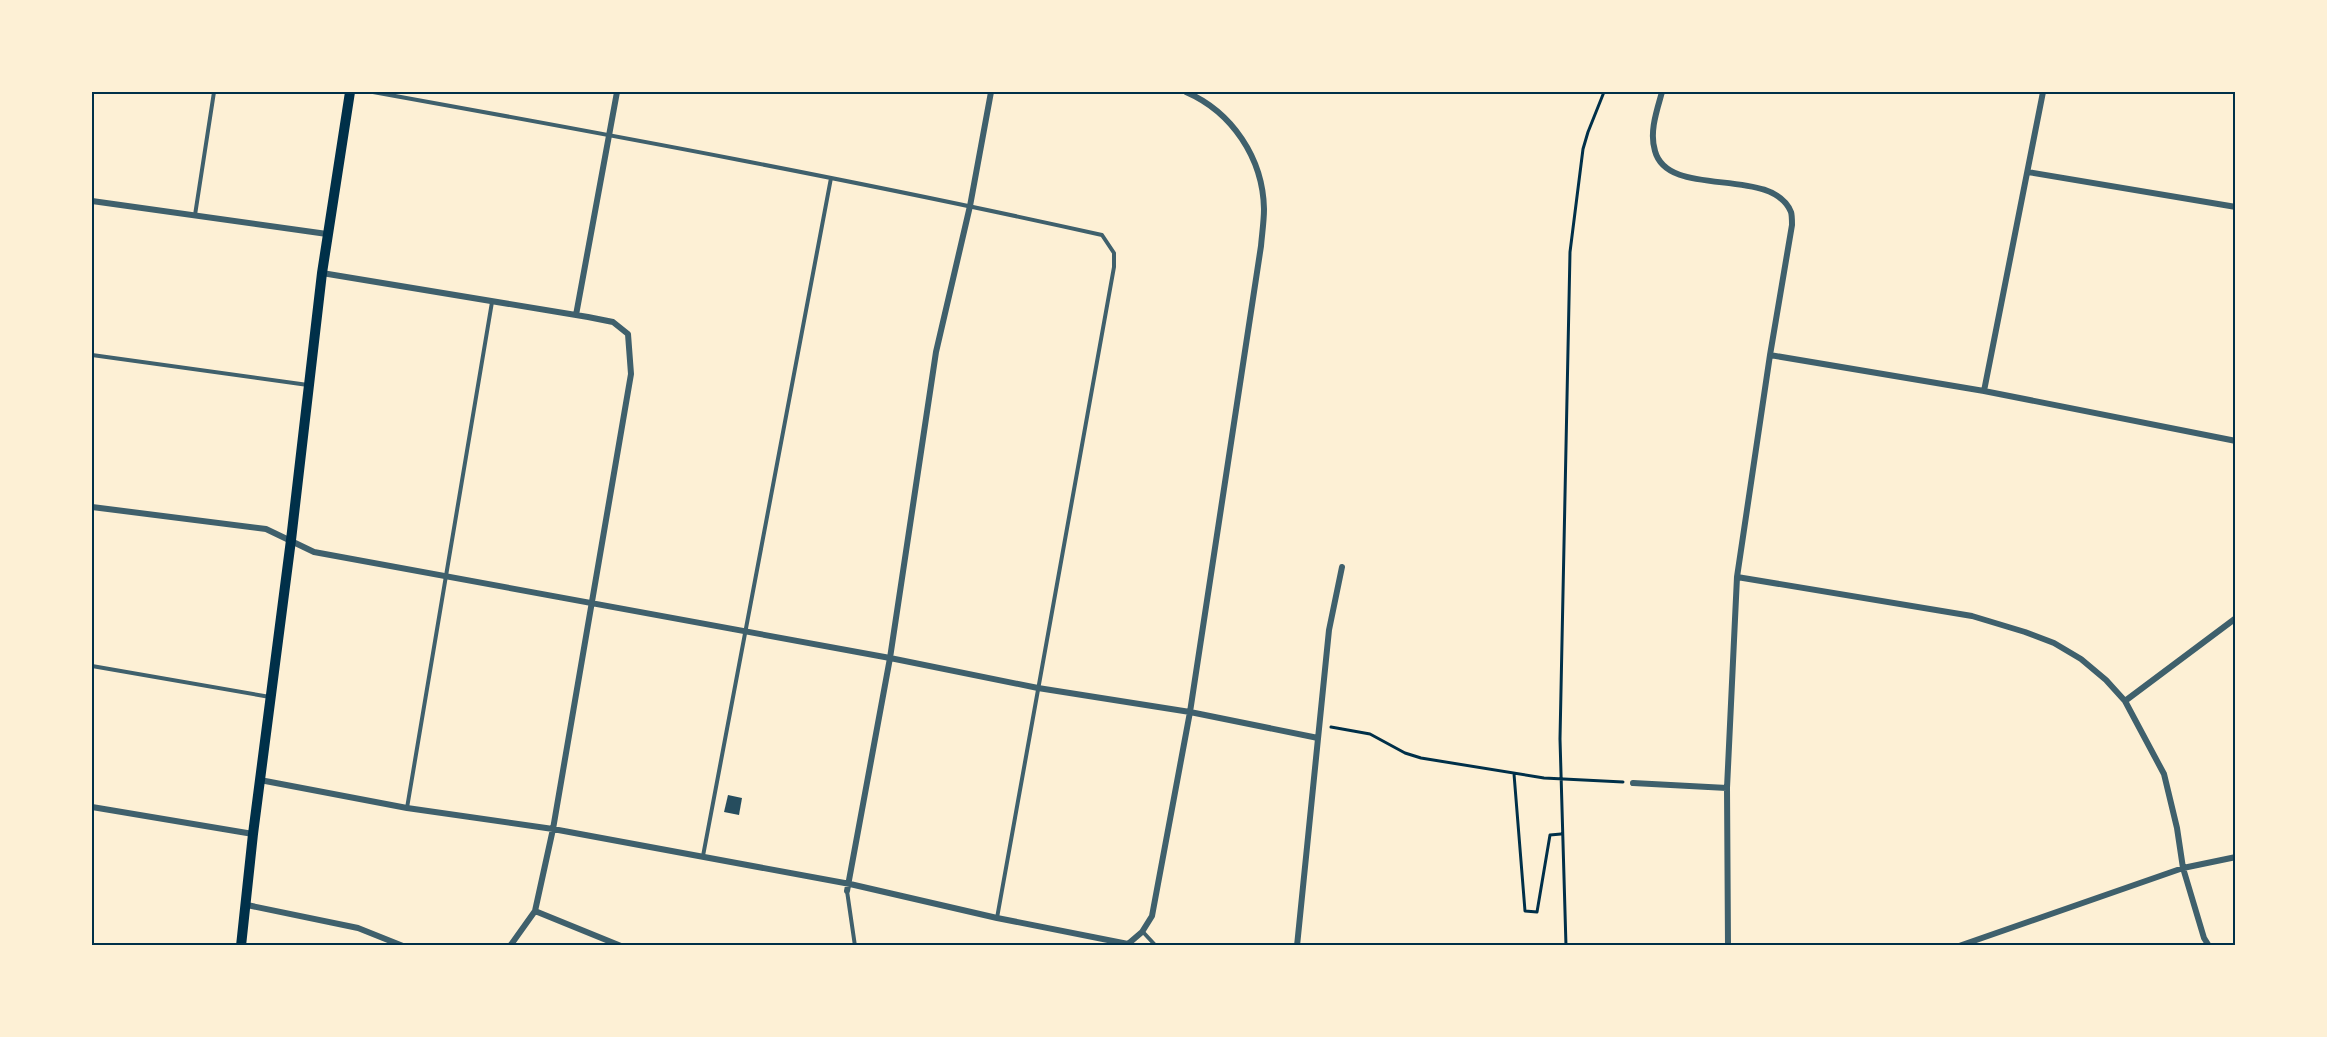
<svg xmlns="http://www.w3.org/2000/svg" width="2327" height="1037" font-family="'Source Sans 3',sans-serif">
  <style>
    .building { fill: #264d5e }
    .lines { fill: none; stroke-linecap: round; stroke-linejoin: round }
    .path { stroke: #003049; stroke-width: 3 }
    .service { stroke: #3f606c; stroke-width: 4 }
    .minor { stroke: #3f606c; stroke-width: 6 }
    .secondary { stroke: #003049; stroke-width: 10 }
    .neatline { fill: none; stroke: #003049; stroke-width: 2 }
  </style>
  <rect width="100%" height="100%" fill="#fdf0d5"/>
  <path class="building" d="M 728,795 L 742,798 L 739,815 L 724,812 Z"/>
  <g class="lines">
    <path class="path" d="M 1331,727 L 1370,734 L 1405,753 L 1421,758 L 1544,778 L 1623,782
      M 1514,774 L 1525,911 L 1537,912 L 1550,835 L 1561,834
      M 1566,946 L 1560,739 L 1570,252 L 1583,149 L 1588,132 L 1604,92"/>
    <path class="service" d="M 373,92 C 617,136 860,181 1102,235 L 1114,253 L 1114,267 L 997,918
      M 195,215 L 214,92
      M 92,355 L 308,385
      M 92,666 L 270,697
      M 407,808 L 492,302
      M 703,856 L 831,178
      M 847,891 L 855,946
      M 1143,932 L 1156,946"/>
    <path class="minor" d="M 1662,92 C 1657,110 1649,132 1655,151 C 1668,200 1772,165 1791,212 C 1792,215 1792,221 1792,225 L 1770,355 L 1737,577 L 1727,788 L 1728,946
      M 2028,172 L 2236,207
      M 92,201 L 327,234
      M 322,273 L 588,317 L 613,322 L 628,334 L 631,374 L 553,829 L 535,911 L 510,946
      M 576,315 L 617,92
      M 1770,355 L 1984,391 L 2236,441
      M 1984,391 L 2043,92
      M 92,507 L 266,529 L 314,552 L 890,658 L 1038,688 L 1190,712 L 1318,738
      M 1737,577 L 1972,616 L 2025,632 L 2054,643 L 2081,659 L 2106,680 L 2125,701 L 2164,774 L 2177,828 L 2183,868 L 2204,938 L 2209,946
      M 2125,701 L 2236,618
      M 260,780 L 407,808 L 553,829 L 850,884 L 997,918 L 1128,944 L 1142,932 L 1152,916 L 1190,712 L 1261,246 C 1262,234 1264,221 1264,209 C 1263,158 1232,112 1186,92
      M 1633,783 L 1727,788
      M 92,807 L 253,834
      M 847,891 L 890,658 L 936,352 L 970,206 L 991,92
      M 247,905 L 358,928 L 403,946
      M 535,911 L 621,946
      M 1297,946 L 1329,630 L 1342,567
      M 1959,946 L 2183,868 L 2236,857"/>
    <path class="secondary" d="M 241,946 L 253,834 L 291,540 L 322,273 L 350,92"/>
  </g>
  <rect width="2327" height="1037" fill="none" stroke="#fdf0d5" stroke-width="186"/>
  <rect x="93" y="93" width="2141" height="851" class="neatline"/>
</svg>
